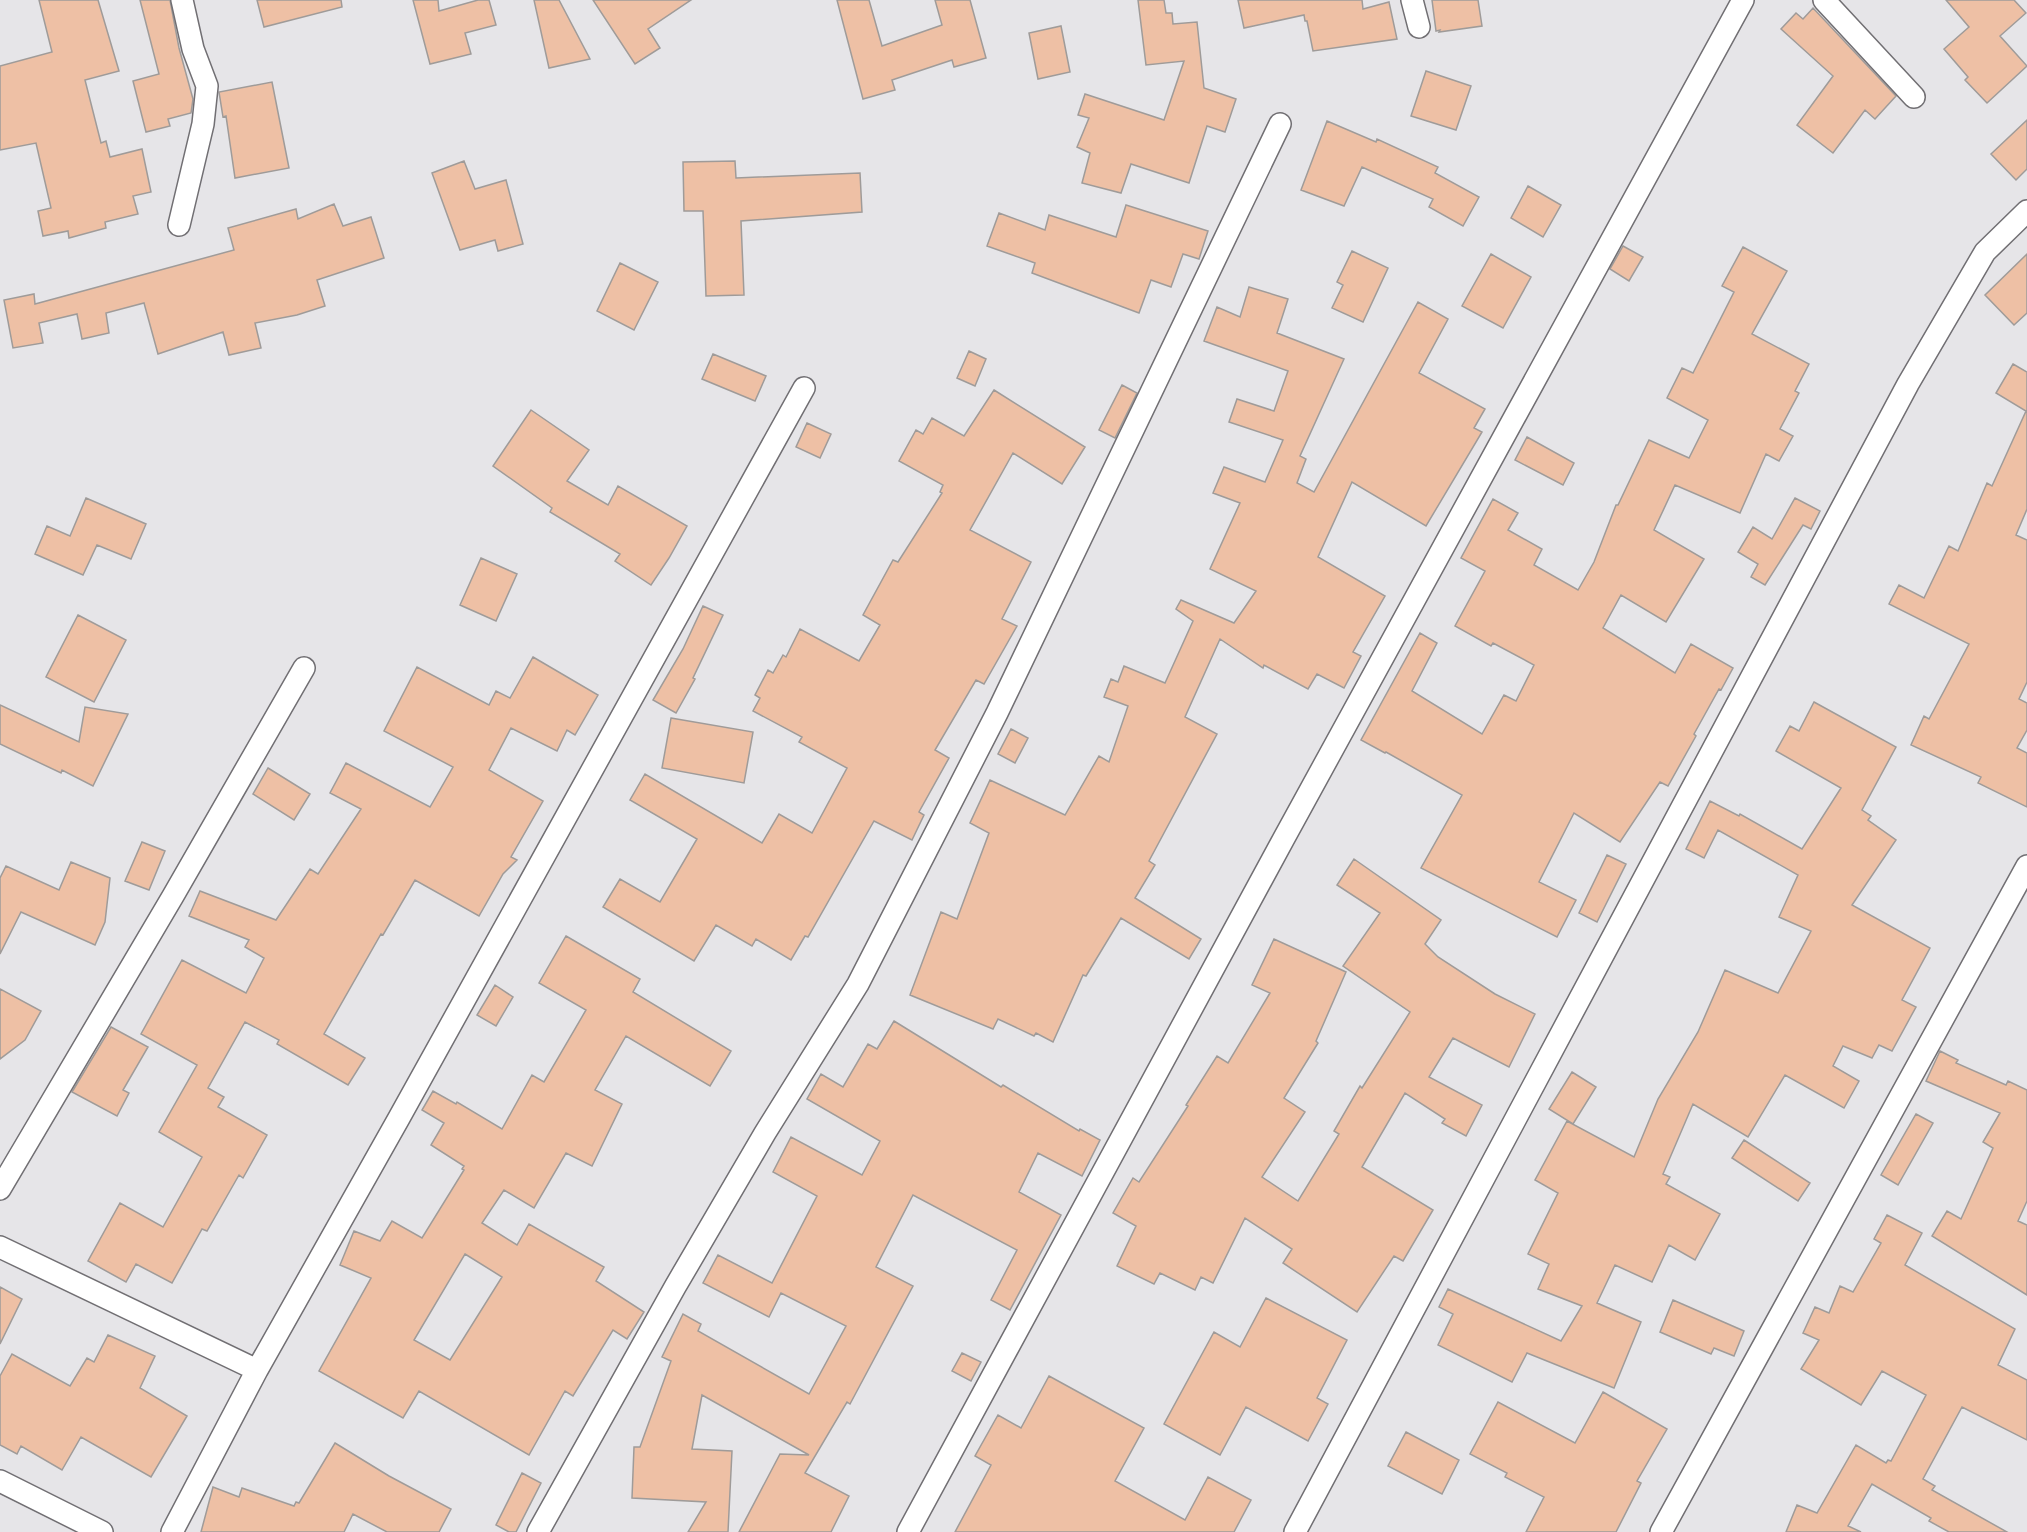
<svg xmlns="http://www.w3.org/2000/svg" width="2027" height="1532" font-family="'PT Sans Narrow',sans-serif">
  <style>
    .building { fill: #eec0a5; stroke: #9f9b99; stroke-width: 1.5; fill-rule: evenodd }
    .lines { fill: none; stroke-linecap: round; stroke-linejoin: round }
    .minor-casing { stroke: #716f73; stroke-width: 24 }
    .minor { stroke: #fff; stroke-width: 21 }
  </style>
  <rect width="100%" height="100%" fill="#e6e5e8"/>
  <path class="building" d="M 39,0 L 98,0 L 119,71 L 85,80 L 101,143 L 106,141 L 110,157 L 142,149 L 151,192 L 133,196 L 138,214 L 105,222 L 106,228 L 69,238 L 68,231 L 43,236 L 38,211 L 51,208 L 36,143 L 0,150 L 0,66 L 52,52 Z
    M 140,0 L 170,0 L 179,48 L 193,99 L 191,113 L 168,119 L 170,126 L 146,132 L 133,81 L 159,74 Z
    M 257,0 L 341,0 L 342,7 L 264,27 Z
    M 413,0 L 438,0 L 439,11 L 478,0 L 489,0 L 496,25 L 465,33 L 471,54 L 430,64 Z
    M 534,0 L 559,0 L 590,59 L 549,68 Z
    M 593,0 L 691,0 L 648,29 L 660,48 L 635,64 Z
    M 837,0 L 869,0 L 882,46 L 942,25 L 935,0 L 970,0 L 986,58 L 954,67 L 952,60 L 892,80 L 895,90 L 863,99 Z
    M 1138,0 L 1164,0 L 1166,13 L 1172,13 L 1173,24 L 1197,22 L 1204,88 L 1236,99 L 1225,132 L 1207,126 L 1189,183 L 1131,164 L 1121,193 L 1082,183 L 1090,153 L 1077,147 L 1089,118 L 1078,115 L 1085,94 L 1164,120 L 1184,61 L 1146,65 Z
    M 1238,0 L 1362,0 L 1363,9 L 1389,2 L 1397,39 L 1313,51 L 1307,21 L 1305,21 L 1304,15 L 1244,28 Z
    M 1432,0 L 1478,0 L 1482,26 L 1439,32 L 1440,30 L 1436,31 Z
    M 1946,0 L 2014,0 L 2026,13 L 2000,36 L 2027,66 L 1987,103 L 1965,80 L 1968,77 L 1944,49 L 1969,27 Z
    M 1813,8 L 1896,96 L 1875,119 L 1865,110 L 1833,153 L 1797,125 L 1833,76 L 1781,29 L 1796,13 L 1803,19 Z
    M 1061,26 L 1070,72 L 1038,79 L 1029,33 Z
    M 1426,71 L 1471,86 L 1456,130 L 1411,116 Z
    M 272,82 L 289,168 L 235,178 L 226,116 L 223,117 L 219,92 Z
    M 2027,120 L 2027,169 L 2016,180 L 1991,154 Z
    M 1327,121 L 1376,142 L 1377,139 L 1438,167 L 1435,173 L 1479,197 L 1463,226 L 1429,207 L 1433,199 L 1362,167 L 1344,206 L 1301,190 Z
    M 464,161 L 475,189 L 506,180 L 523,244 L 498,251 L 495,240 L 460,250 L 432,173 Z
    M 735,161 L 736,178 L 860,173 L 862,212 L 741,221 L 744,295 L 706,296 L 703,211 L 684,211 L 683,162 Z
    M 1528,186 L 1561,205 L 1543,237 L 1511,218 Z
    M 334,204 L 343,226 L 371,217 L 384,258 L 317,280 L 325,306 L 297,315 L 255,323 L 261,348 L 229,355 L 223,332 L 158,354 L 144,303 L 106,313 L 109,333 L 82,339 L 77,314 L 39,323 L 43,343 L 13,348 L 4,300 L 34,294 L 35,304 L 234,250 L 228,228 L 296,209 L 298,219 Z
    M 1126,205 L 1208,231 L 1199,259 L 1183,254 L 1171,287 L 1151,280 L 1139,313 L 1032,273 L 1035,263 L 987,246 L 999,213 L 1045,230 L 1049,215 L 1116,237 Z
    M 1623,246 L 1643,257 L 1629,281 L 1610,269 Z
    M 1743,247 L 1787,271 L 1752,334 L 1809,364 L 1795,391 L 1799,393 L 1780,429 L 1793,436 L 1779,461 L 1766,454 L 1740,513 L 1675,485 L 1654,530 L 1704,559 L 1666,622 L 1621,595 L 1603,628 L 1675,673 L 1691,644 L 1733,668 L 1721,690 L 1719,689 L 1694,734 L 1696,736 L 1668,786 L 1660,782 L 1620,842 L 1574,813 L 1539,882 L 1576,900 L 1557,937 L 1421,868 L 1462,795 L 1386,752 L 1385,753 L 1361,740 L 1420,633 L 1437,643 L 1412,691 L 1482,734 L 1504,695 L 1516,701 L 1534,665 L 1493,643 L 1491,646 L 1455,626 L 1485,571 L 1461,558 L 1493,499 L 1518,513 L 1508,530 L 1542,549 L 1534,565 L 1578,590 L 1594,562 L 1616,505 L 1618,505 L 1649,440 L 1689,458 L 1708,420 L 1667,398 L 1682,368 L 1693,373 L 1734,292 L 1722,286 Z
    M 1352,251 L 1388,268 L 1363,322 L 1332,308 L 1343,285 L 1337,282 Z
    M 1491,254 L 1531,277 L 1503,328 L 1462,306 Z
    M 2027,254 L 2027,313 L 2014,325 L 1985,295 Z
    M 620,263 L 658,282 L 634,330 L 597,311 Z
    M 1249,287 L 1288,299 L 1277,333 L 1344,359 L 1300,456 L 1306,459 L 1297,483 L 1314,492 L 1418,302 L 1448,319 L 1419,373 L 1485,409 L 1474,428 L 1482,432 L 1426,526 L 1352,482 L 1318,557 L 1385,596 L 1353,652 L 1361,656 L 1344,688 L 1317,674 L 1308,689 L 1264,665 L 1263,668 L 1220,639 L 1185,717 L 1217,734 L 1149,861 L 1155,865 L 1135,898 L 1201,939 L 1189,959 L 1121,918 L 1086,976 L 1083,975 L 1053,1042 L 1036,1033 L 1034,1036 L 998,1019 L 993,1029 L 910,995 L 941,912 L 957,919 L 989,833 L 970,823 L 990,780 L 1065,815 L 1099,756 L 1109,762 L 1128,706 L 1104,697 L 1111,679 L 1118,682 L 1124,666 L 1165,683 L 1193,621 L 1176,609 L 1181,600 L 1234,623 L 1256,591 L 1210,569 L 1240,503 L 1213,493 L 1224,467 L 1265,482 L 1283,440 L 1229,422 L 1237,399 L 1274,411 L 1288,371 L 1204,341 L 1217,307 L 1240,317 Z
    M 969,351 L 986,359 L 975,386 L 957,378 Z
    M 713,354 L 766,376 L 755,401 L 702,379 Z
    M 2013,364 L 2027,372 L 2027,509 L 2016,535 L 2027,540 L 2027,682 L 2019,699 L 2027,703 L 2027,730 L 2017,748 L 2027,753 L 2027,807 L 1978,783 L 1981,777 L 1911,745 L 1924,716 L 1929,719 L 1969,644 L 1889,604 L 1899,585 L 1924,598 L 1949,546 L 1958,551 L 1987,483 L 1992,486 L 2026,411 L 1996,393 Z
    M 1122,385 L 1137,393 L 1115,438 L 1099,430 Z
    M 994,390 L 1085,447 L 1062,484 L 1013,453 L 970,530 L 1031,562 L 1002,619 L 1017,626 L 984,684 L 976,680 L 935,750 L 949,758 L 919,812 L 924,815 L 912,840 L 874,821 L 808,937 L 805,936 L 791,960 L 756,939 L 752,946 L 716,925 L 694,961 L 603,907 L 620,879 L 660,902 L 697,839 L 630,800 L 645,774 L 762,843 L 779,814 L 812,833 L 847,768 L 799,742 L 802,737 L 753,711 L 760,698 L 755,695 L 768,670 L 773,673 L 783,655 L 786,657 L 800,629 L 859,661 L 880,625 L 863,615 L 893,560 L 898,562 L 942,493 L 940,492 L 943,485 L 899,461 L 916,430 L 923,434 L 932,418 L 964,436 Z
    M 531,410 L 589,450 L 567,481 L 608,505 L 618,486 L 687,526 L 669,558 L 651,585 L 615,561 L 620,554 L 550,512 L 552,508 L 493,466 Z
    M 807,423 L 831,434 L 820,458 L 796,447 Z
    M 1527,437 L 1574,463 L 1563,485 L 1515,460 Z
    M 86,498 L 146,524 L 131,559 L 97,545 L 83,575 L 35,554 L 47,526 L 70,536 Z
    M 1795,498 L 1820,511 L 1811,529 L 1803,525 L 1765,585 L 1751,577 L 1758,564 L 1738,552 L 1753,527 L 1772,539 Z
    M 481,558 L 517,574 L 496,621 L 460,605 Z
    M 703,606 L 723,615 L 693,678 L 695,679 L 676,713 L 653,700 L 683,649 Z
    M 78,615 L 126,640 L 94,702 L 46,677 Z
    M 533,657 L 598,695 L 575,735 L 567,730 L 557,751 L 511,728 L 489,770 L 543,801 L 511,857 L 517,860 L 503,874 L 479,916 L 415,880 L 383,935 L 381,934 L 324,1034 L 365,1058 L 348,1085 L 277,1044 L 279,1040 L 245,1022 L 208,1088 L 224,1097 L 218,1107 L 267,1135 L 243,1178 L 239,1175 L 207,1231 L 202,1229 L 172,1283 L 136,1264 L 126,1282 L 88,1261 L 120,1203 L 163,1227 L 202,1157 L 159,1132 L 197,1065 L 141,1034 L 182,960 L 246,993 L 264,958 L 245,947 L 249,940 L 189,916 L 200,891 L 276,920 L 310,869 L 318,874 L 361,809 L 330,793 L 346,763 L 430,807 L 453,767 L 384,731 L 417,667 L 489,705 L 496,691 L 510,698 Z
    M 1814,702 L 1896,747 L 1862,810 L 1871,816 L 1868,820 L 1896,840 L 1852,905 L 1930,948 L 1902,1000 L 1916,1007 L 1892,1051 L 1879,1045 L 1872,1058 L 1843,1046 L 1833,1066 L 1859,1081 L 1844,1108 L 1785,1075 L 1748,1137 L 1693,1104 L 1663,1174 L 1670,1177 L 1666,1184 L 1720,1214 L 1695,1260 L 1669,1245 L 1652,1282 L 1615,1265 L 1597,1303 L 1641,1322 L 1614,1388 L 1527,1353 L 1512,1382 L 1438,1345 L 1453,1314 L 1439,1307 L 1448,1289 L 1561,1341 L 1582,1306 L 1538,1289 L 1549,1264 L 1528,1254 L 1558,1193 L 1535,1180 L 1567,1121 L 1634,1157 L 1658,1099 L 1698,1032 L 1725,970 L 1778,993 L 1811,931 L 1779,917 L 1798,875 L 1718,830 L 1704,858 L 1686,849 L 1710,801 L 1739,816 L 1740,814 L 1802,849 L 1841,788 L 1776,751 L 1790,726 L 1799,731 Z
    M 0,705 L 79,742 L 85,707 L 128,714 L 93,786 L 62,770 L 61,773 L 0,744 Z
    M 671,718 L 753,732 L 744,783 L 662,768 Z
    M 1011,729 L 1028,738 L 1015,763 L 998,754 Z
    M 268,768 L 310,794 L 294,820 L 253,794 Z
    M 142,842 L 165,851 L 149,890 L 125,881 Z
    M 1607,855 L 1626,864 L 1597,922 L 1579,913 Z
    M 1354,859 L 1441,920 L 1425,944 L 1438,957 L 1495,994 L 1535,1014 L 1509,1067 L 1453,1038 L 1429,1077 L 1482,1105 L 1466,1136 L 1442,1123 L 1445,1119 L 1405,1093 L 1362,1167 L 1433,1210 L 1403,1261 L 1394,1256 L 1357,1312 L 1283,1263 L 1292,1249 L 1245,1218 L 1213,1283 L 1201,1277 L 1195,1290 L 1160,1273 L 1154,1284 L 1117,1266 L 1136,1226 L 1113,1213 L 1133,1178 L 1139,1182 L 1188,1106 L 1186,1105 L 1217,1056 L 1228,1063 L 1270,993 L 1252,985 L 1274,939 L 1346,972 L 1316,1041 L 1318,1043 L 1284,1098 L 1305,1112 L 1262,1177 L 1298,1201 L 1339,1134 L 1334,1131 L 1360,1086 L 1362,1088 L 1410,1012 L 1343,966 L 1380,913 L 1337,885 Z
    M 71,862 L 110,878 L 105,922 L 95,945 L 21,912 L 0,954 L 0,878 L 6,866 L 59,890 Z
    M 566,936 L 640,979 L 633,992 L 731,1051 L 710,1086 L 626,1036 L 595,1090 L 622,1104 L 592,1166 L 566,1153 L 534,1208 L 504,1190 L 482,1223 L 517,1245 L 529,1224 L 604,1267 L 596,1281 L 644,1312 L 627,1339 L 613,1330 L 573,1396 L 565,1391 L 529,1455 L 419,1391 L 403,1418 L 319,1371 L 371,1278 L 340,1265 L 354,1231 L 380,1241 L 392,1221 L 422,1238 L 464,1170 L 462,1169 L 464,1166 L 431,1145 L 444,1123 L 422,1110 L 433,1091 L 456,1104 L 457,1102 L 502,1129 L 532,1075 L 544,1082 L 586,1010 L 539,983 ZM 465,1254 L 502,1277 L 450,1360 L 414,1340 Z
    M 495,985 L 513,997 L 496,1026 L 477,1015 Z
    M 0,989 L 41,1011 L 25,1040 L 0,1059 Z
    M 894,1021 L 1001,1087 L 1003,1085 L 1079,1131 L 1080,1129 L 1100,1140 L 1082,1176 L 1038,1153 L 1019,1192 L 1061,1215 L 1010,1310 L 991,1300 L 1017,1250 L 913,1195 L 876,1267 L 913,1286 L 850,1404 L 847,1402 L 805,1473 L 849,1496 L 831,1532 L 739,1532 L 780,1454 L 809,1455 L 702,1395 L 692,1449 L 732,1451 L 728,1532 L 688,1532 L 706,1502 L 632,1498 L 634,1447 L 640,1447 L 671,1361 L 662,1357 L 683,1314 L 701,1324 L 698,1331 L 809,1394 L 846,1326 L 781,1293 L 769,1317 L 703,1283 L 718,1255 L 772,1283 L 817,1196 L 773,1172 L 791,1137 L 862,1175 L 880,1141 L 807,1099 L 821,1074 L 843,1087 L 868,1044 L 877,1049 Z
    M 111,1027 L 148,1047 L 123,1090 L 129,1093 L 117,1116 L 72,1092 Z
    M 1940,1051 L 1958,1060 L 1956,1063 L 2006,1085 L 2008,1081 L 2027,1090 L 2027,1201 L 2018,1221 L 2027,1225 L 2027,1295 L 1932,1236 L 1947,1211 L 1961,1219 L 1993,1148 L 1983,1142 L 2000,1113 L 1926,1081 Z
    M 1572,1072 L 1596,1087 L 1573,1124 L 1549,1109 Z
    M 1916,1114 L 1933,1123 L 1898,1185 L 1881,1175 Z
    M 1744,1140 L 1810,1183 L 1798,1201 L 1732,1158 Z
    M 1887,1215 L 1922,1233 L 1905,1265 L 2015,1329 L 1998,1365 L 2027,1380 L 2027,1440 L 1962,1407 L 1923,1479 L 1935,1486 L 1932,1490 L 2007,1532 L 1949,1532 L 1929,1521 L 1931,1518 L 1872,1484 L 1848,1526 L 1861,1532 L 1786,1532 L 1797,1505 L 1817,1513 L 1856,1445 L 1886,1463 L 1888,1460 L 1891,1461 L 1926,1395 L 1882,1371 L 1861,1405 L 1801,1369 L 1819,1340 L 1803,1333 L 1815,1307 L 1829,1313 L 1840,1286 L 1853,1292 L 1881,1243 L 1874,1239 Z
    M 0,1287 L 22,1299 L 0,1344 Z
    M 1266,1298 L 1347,1340 L 1317,1398 L 1328,1404 L 1308,1441 L 1246,1407 L 1220,1455 L 1164,1424 L 1214,1332 L 1240,1347 Z
    M 1673,1300 L 1744,1331 L 1734,1356 L 1714,1348 L 1711,1354 L 1660,1332 Z
    M 108,1335 L 155,1356 L 140,1388 L 187,1416 L 151,1477 L 81,1437 L 62,1470 L 21,1446 L 17,1454 L 0,1445 L 0,1376 L 12,1354 L 70,1386 L 87,1358 L 94,1362 Z
    M 962,1353 L 981,1362 L 971,1381 L 952,1371 Z
    M 1049,1376 L 1144,1428 L 1115,1481 L 1185,1520 L 1208,1477 L 1251,1500 L 1234,1532 L 955,1532 L 991,1465 L 975,1456 L 998,1415 L 1021,1428 Z
    M 1603,1392 L 1667,1429 L 1637,1481 L 1641,1483 L 1616,1532 L 1526,1532 L 1544,1497 L 1505,1477 L 1507,1473 L 1470,1454 L 1498,1402 L 1575,1443 Z
    M 1406,1432 L 1459,1460 L 1442,1494 L 1388,1466 Z
    M 335,1443 L 389,1476 L 451,1509 L 439,1532 L 387,1532 L 353,1514 L 344,1532 L 201,1532 L 213,1487 L 239,1497 L 242,1488 L 294,1506 L 296,1502 L 299,1503 Z
    M 522,1473 L 541,1483 L 516,1532 L 509,1532 L 496,1525 Z"/>
  <g class="lines">
    <g class="minor-casing">
      <path id="minor" d="M 1412,0 L 1419,27
        M 1824,0 L 1914,97
        M 179,225 L 203,124 L 207,86 L 193,49 L 182,0
        M 0,1189 L 173,896 L 304,668
        M 0,1247 L 257,1370
        M 0,1481 L 102,1532
        M 172,1532 L 257,1370 L 399,1118 L 804,388
        M 538,1532 L 675,1287 L 765,1133 L 858,984 L 997,713 L 1280,124
        M 908,1532 L 1283,840 L 1743,0
        M 1295,1532 L 1908,384 L 1985,252 L 2027,211
        M 1661,1532 L 2027,866"/>
    </g>
    <use href="#minor" class="minor"/>
  </g>
</svg>
